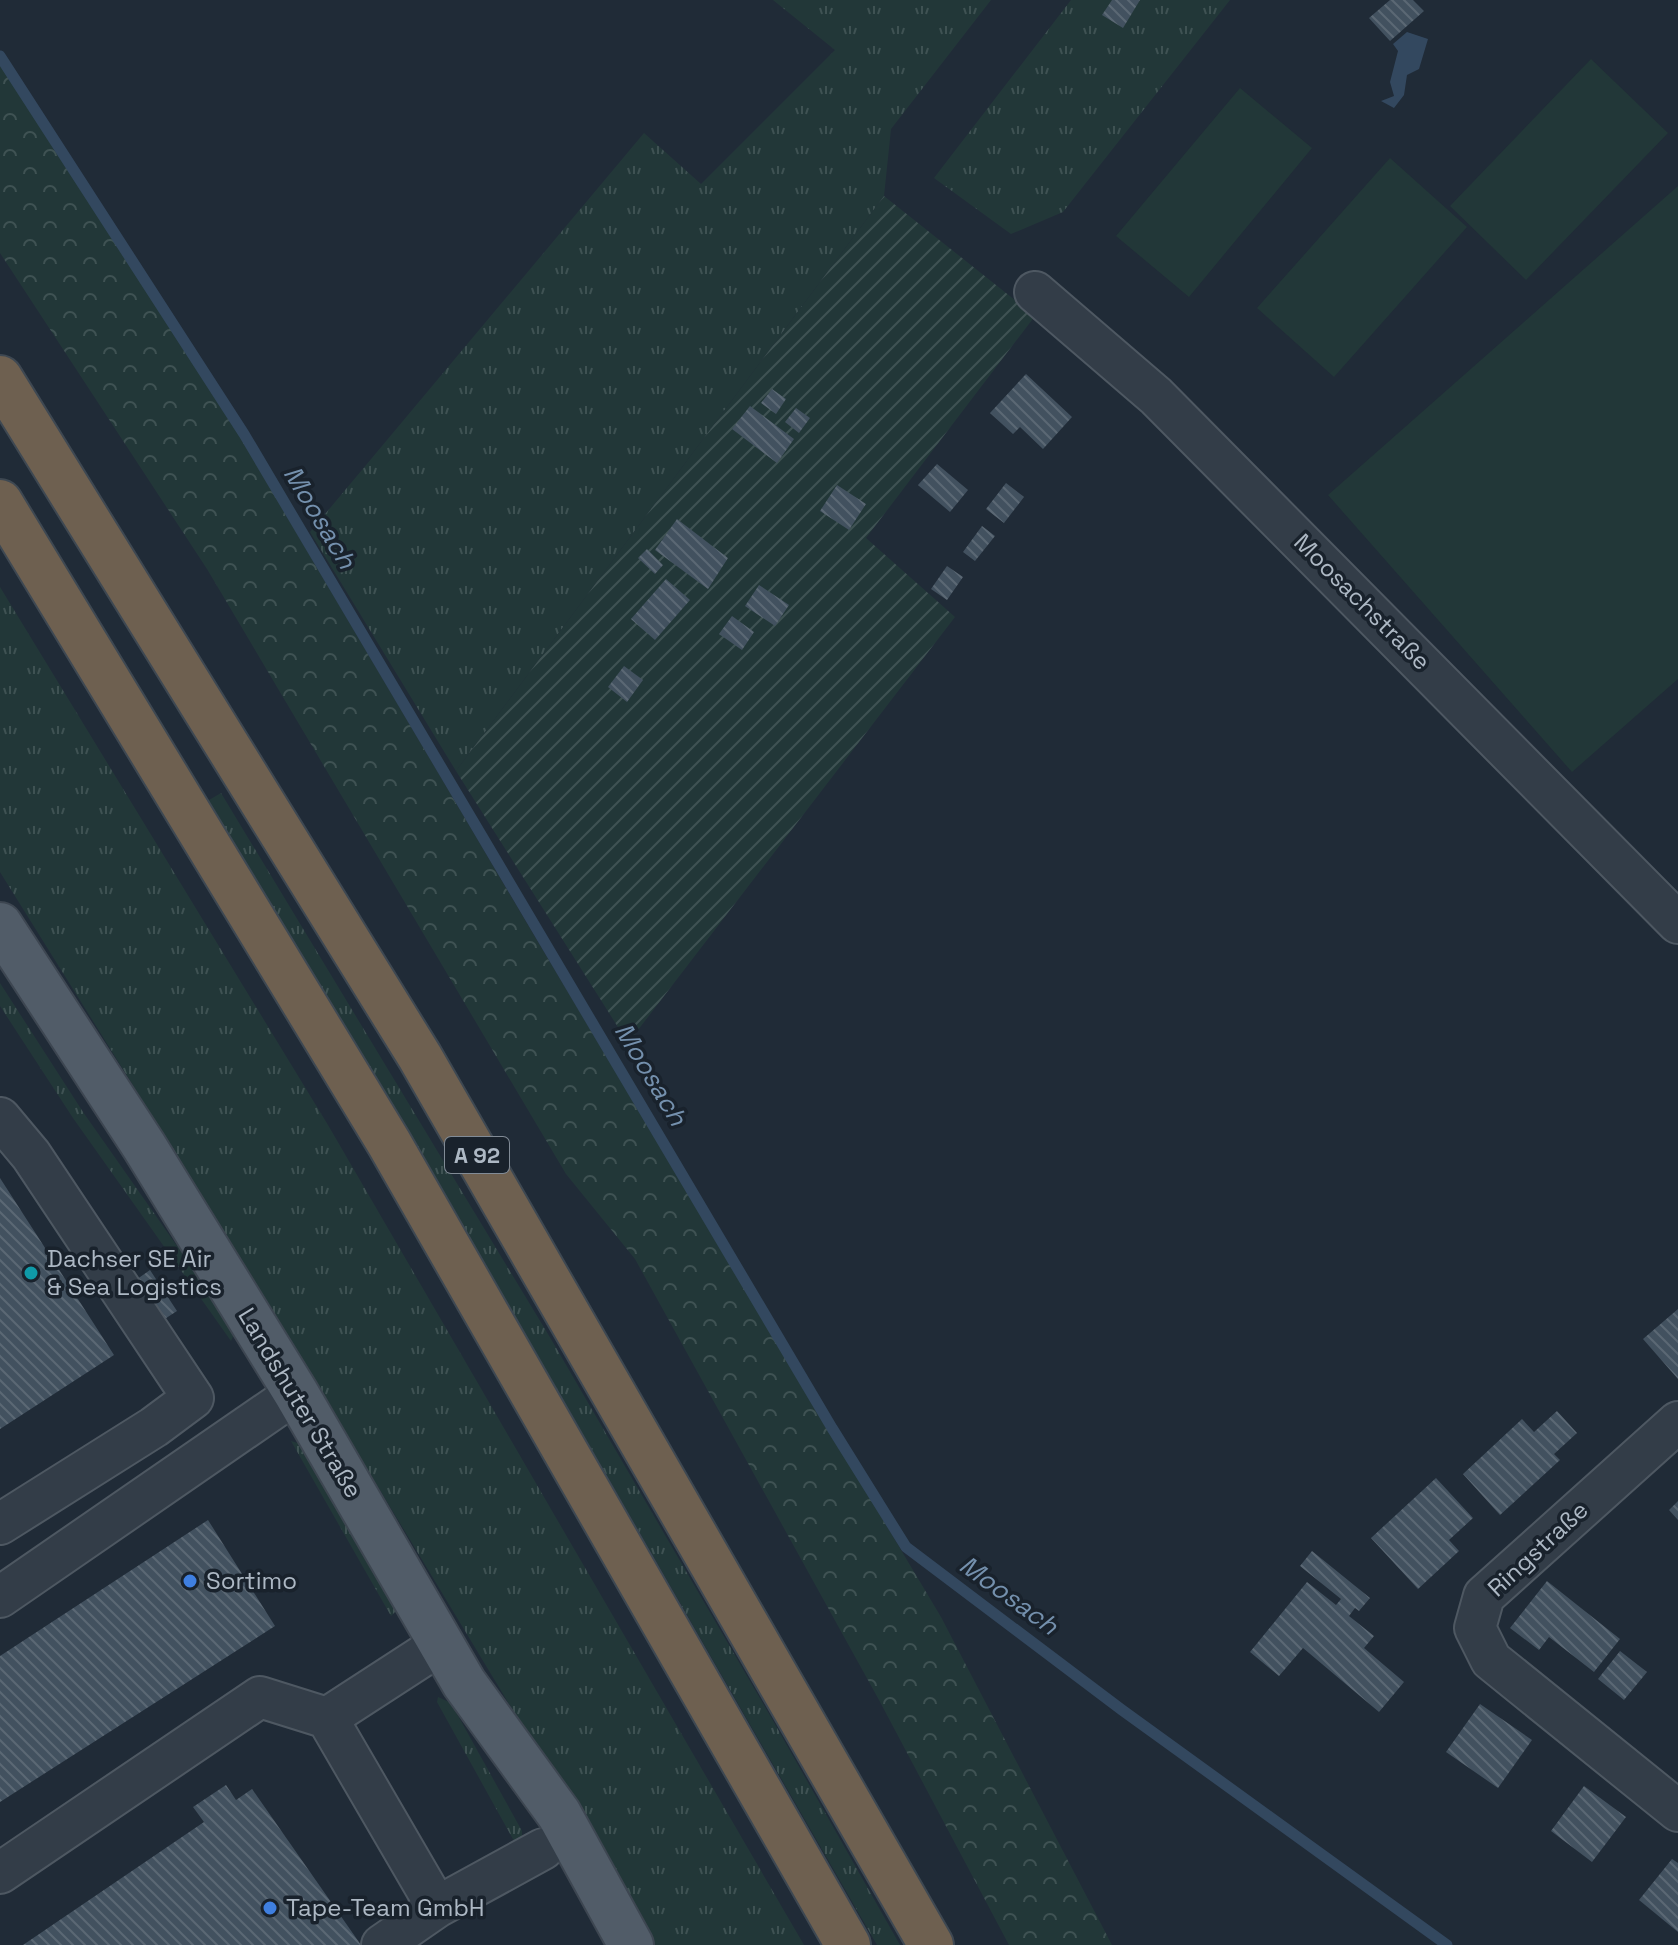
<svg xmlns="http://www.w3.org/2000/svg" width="1678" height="1945" font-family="'Space Grotesk',sans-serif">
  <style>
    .grass { fill: url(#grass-tufts) }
    .forest { fill: url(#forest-crowns) }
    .garden { fill: url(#garden-furrows) }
    .pitch { fill: #223738 }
    .water { fill: #33485f }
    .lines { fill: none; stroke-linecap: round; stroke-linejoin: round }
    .stream { stroke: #33485f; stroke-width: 11 }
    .building { fill: url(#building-back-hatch) }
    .minor-casing { stroke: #4e5862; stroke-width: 44 }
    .major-casing { stroke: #3d4651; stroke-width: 48 }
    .highway-casing { stroke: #3e4852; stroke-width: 48 }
    .minor { stroke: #333d48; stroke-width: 40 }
    .major { stroke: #515c68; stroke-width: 44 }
    .highway { stroke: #6e6050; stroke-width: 44 }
    .culture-dot { fill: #0f9aa8; stroke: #19222c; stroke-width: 3 }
    .shop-dot { fill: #3f7fe0; stroke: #19222c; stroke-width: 3 }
    .labels { text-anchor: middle; stroke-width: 7; stroke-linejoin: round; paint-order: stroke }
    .shield { fill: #19222c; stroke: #818b96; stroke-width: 2 }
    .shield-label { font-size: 22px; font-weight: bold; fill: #adb8c4 }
    .street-label { font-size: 24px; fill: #adb8c4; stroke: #19222c }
    .poi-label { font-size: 24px; fill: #adb8c4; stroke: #19222c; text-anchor: start }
    .water-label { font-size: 26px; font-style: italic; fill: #7490ad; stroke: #19222c }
  </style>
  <defs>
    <pattern id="grass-tufts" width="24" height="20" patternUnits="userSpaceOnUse" patternTransform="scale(2)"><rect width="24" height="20" fill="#223738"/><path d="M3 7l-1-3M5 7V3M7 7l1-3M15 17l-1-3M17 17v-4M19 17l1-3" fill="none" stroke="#3f5253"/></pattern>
    <pattern id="forest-crowns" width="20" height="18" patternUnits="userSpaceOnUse" patternTransform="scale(2)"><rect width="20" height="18" fill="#223738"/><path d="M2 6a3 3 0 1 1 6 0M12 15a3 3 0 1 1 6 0" fill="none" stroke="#3f5253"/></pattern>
    <pattern id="garden-furrows" width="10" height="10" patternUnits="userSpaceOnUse" patternTransform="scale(2)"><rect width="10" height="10" fill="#223738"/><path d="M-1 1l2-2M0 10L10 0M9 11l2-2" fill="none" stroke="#3f5253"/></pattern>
    <pattern id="building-back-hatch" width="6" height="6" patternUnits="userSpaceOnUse" patternTransform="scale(2)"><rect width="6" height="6" fill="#42515f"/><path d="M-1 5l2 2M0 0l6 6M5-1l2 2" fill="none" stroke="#5b6874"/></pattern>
  </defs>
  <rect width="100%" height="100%" fill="#202b37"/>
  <path class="grass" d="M 773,0 L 991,0 L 891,129 L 884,196 L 456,771 L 310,532 L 644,133 L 701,184 L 835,50 Z
    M 1071,0 L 1230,0 L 1063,212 L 1011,234 L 934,178 Z
    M 0,587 L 328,1125 L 804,1945 L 649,1945 L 549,1770 L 212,1212 L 0,872 Z
    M 221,793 L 551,1339 L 772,1719 L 900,1945 L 877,1945 L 534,1349 L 204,803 Z
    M 0,983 L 83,1112 L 236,1330 L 231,1341 L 73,1118 L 0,1006 Z
    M 291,1441 L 304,1445 L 396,1605 L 395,1612 L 391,1616 Z
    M 438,1697 L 451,1703 L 522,1831 L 522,1837 L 514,1841 L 437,1702 Z"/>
  <path class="forest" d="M 0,52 L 292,511 L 286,515 L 535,937 L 941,1617 L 1112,1945 L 1009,1945 L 879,1700 L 635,1259 L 566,1174 L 207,569 L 0,253 Z"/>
  <path class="garden" d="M 884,196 L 1035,316 L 866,538 L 955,617 L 628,1043 L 456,771 Z"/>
  <path class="pitch" d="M 1591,59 L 1668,133 L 1526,280 L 1450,206 Z
    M 1240,88 L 1312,148 L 1189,297 L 1116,236 Z
    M 1390,158 L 1467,227 L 1334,377 L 1257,308 Z
    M 1678,186 L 1678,679 L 1572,772 L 1328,495 Z"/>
  <path class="water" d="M 1407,32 L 1428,39 L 1419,69 L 1407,75 L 1404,95 L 1394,108 L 1381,101 L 1394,96 L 1390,82 L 1398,51 L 1393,44 Z"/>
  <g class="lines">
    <path class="stream" d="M 0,56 L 244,434 L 832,1428 L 906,1547 L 1122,1710 L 1447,1945"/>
  </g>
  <path class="building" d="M 1112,0 L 1140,0 L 1123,28 L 1102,15 Z
    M 1390,0 L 1413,0 L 1424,11 L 1390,41 L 1369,18 Z
    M 1026,374 L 1072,417 L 1043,449 L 1020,427 L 1013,434 L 990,413 Z
    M 772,389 L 786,399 L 776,414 L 761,403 Z
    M 750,406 L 794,439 L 777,463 L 732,429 Z
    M 796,408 L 810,418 L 799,433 L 785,422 Z
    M 937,464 L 968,490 L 950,512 L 918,485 Z
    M 1006,483 L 1024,497 L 1004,523 L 986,509 Z
    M 837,485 L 866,504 L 849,530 L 820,511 Z
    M 677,519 L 728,558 L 708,589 L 655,550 Z
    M 982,526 L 995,536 L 975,561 L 963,552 Z
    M 647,549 L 663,565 L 655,574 L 638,558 Z
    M 947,566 L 963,577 L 947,600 L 931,589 Z
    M 666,579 L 690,600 L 655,640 L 631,619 Z
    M 759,585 L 789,605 L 775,626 L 745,606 Z
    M 732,616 L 754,632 L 742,650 L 719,634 Z
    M 624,666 L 643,680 L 627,702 L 608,687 Z
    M 0,1178 L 114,1355 L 0,1429 Z
    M 150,1270 L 177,1311 L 160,1322 L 133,1282 Z
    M 1678,1309 L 1678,1379 L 1643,1339 Z
    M 1557,1411 L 1577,1433 L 1554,1454 L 1560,1460 L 1500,1515 L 1463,1474 L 1522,1419 L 1534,1432 Z
    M 1436,1478 L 1473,1518 L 1449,1540 L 1459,1551 L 1418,1589 L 1371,1538 Z
    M 1678,1501 L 1678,1520 L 1669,1510 Z
    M 208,1520 L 275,1626 L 0,1802 L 0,1656 Z
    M 1312,1551 L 1370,1598 L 1359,1611 L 1355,1608 L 1349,1616 L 1374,1636 L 1364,1648 L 1404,1682 L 1379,1712 L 1303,1648 L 1279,1676 L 1250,1652 L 1307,1582 L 1336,1605 L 1341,1599 L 1300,1566 Z
    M 1547,1581 L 1620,1639 L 1594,1672 L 1549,1637 L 1539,1650 L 1510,1628 Z
    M 1620,1651 L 1647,1672 L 1624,1700 L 1598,1679 Z
    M 1480,1704 L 1532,1740 L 1498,1788 L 1446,1752 Z
    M 226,1785 L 236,1800 L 252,1789 L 361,1945 L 23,1945 L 204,1822 L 193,1807 Z
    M 1584,1786 L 1626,1817 L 1592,1862 L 1551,1831 Z
    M 1672,1859 L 1678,1863 L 1678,1932 L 1639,1900 Z"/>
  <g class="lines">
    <g class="minor-casing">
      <path id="minor" d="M 1035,292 L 1156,396 L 1678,923
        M 0,1118 L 31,1155 L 193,1398 L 154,1427 L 0,1524
        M 1678,1422 L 1484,1596 L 1475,1628 L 1491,1660 L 1678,1811
        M 0,1597 L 296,1393
        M 327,1718 L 437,1907 L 543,1849
        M 0,1873 L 260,1697 L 327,1718 L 441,1644
        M 382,1945 L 437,1907"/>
    </g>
    <g class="major-casing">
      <path id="major" d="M 0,925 L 144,1146 L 296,1393 L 464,1683 L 559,1814 L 631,1945"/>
    </g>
    <g class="highway-casing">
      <path id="highway" d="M 0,378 L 420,1057 L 931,1945
        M 0,502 L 389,1143 L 848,1945"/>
    </g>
    <use href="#minor" class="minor"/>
    <use href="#major" class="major"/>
    <use href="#highway" class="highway"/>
  </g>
  <circle class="culture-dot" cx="31" cy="1273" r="8"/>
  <g class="shop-dot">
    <circle cx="190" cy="1581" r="8"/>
    <circle cx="270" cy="1908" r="8"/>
  </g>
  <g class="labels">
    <rect class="shield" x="445" y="1137" width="64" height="36" rx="6"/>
    <g class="shield-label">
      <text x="477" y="1163">A 92</text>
    </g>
    <g class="street-label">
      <text transform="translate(1362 602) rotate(45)" y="8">Moosachstraße</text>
      <text transform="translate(300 1403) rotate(59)" y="8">Landshuter Straße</text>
      <text transform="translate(1538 1549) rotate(-43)" y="8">Ringstraße</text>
    </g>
    <g class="poi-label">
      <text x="47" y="1267">Dachser SE Air<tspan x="47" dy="28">&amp; Sea Logistics</tspan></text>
      <text x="206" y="1589">Sortimo</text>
      <text x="286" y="1916">Tape-Team GmbH</text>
    </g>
    <g class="water-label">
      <text transform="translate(320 517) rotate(59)" y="9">Moosach</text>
      <text transform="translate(651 1074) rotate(59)" y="9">Moosach</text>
      <text transform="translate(1009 1595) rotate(36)" y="9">Moosach</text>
    </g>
  </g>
</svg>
